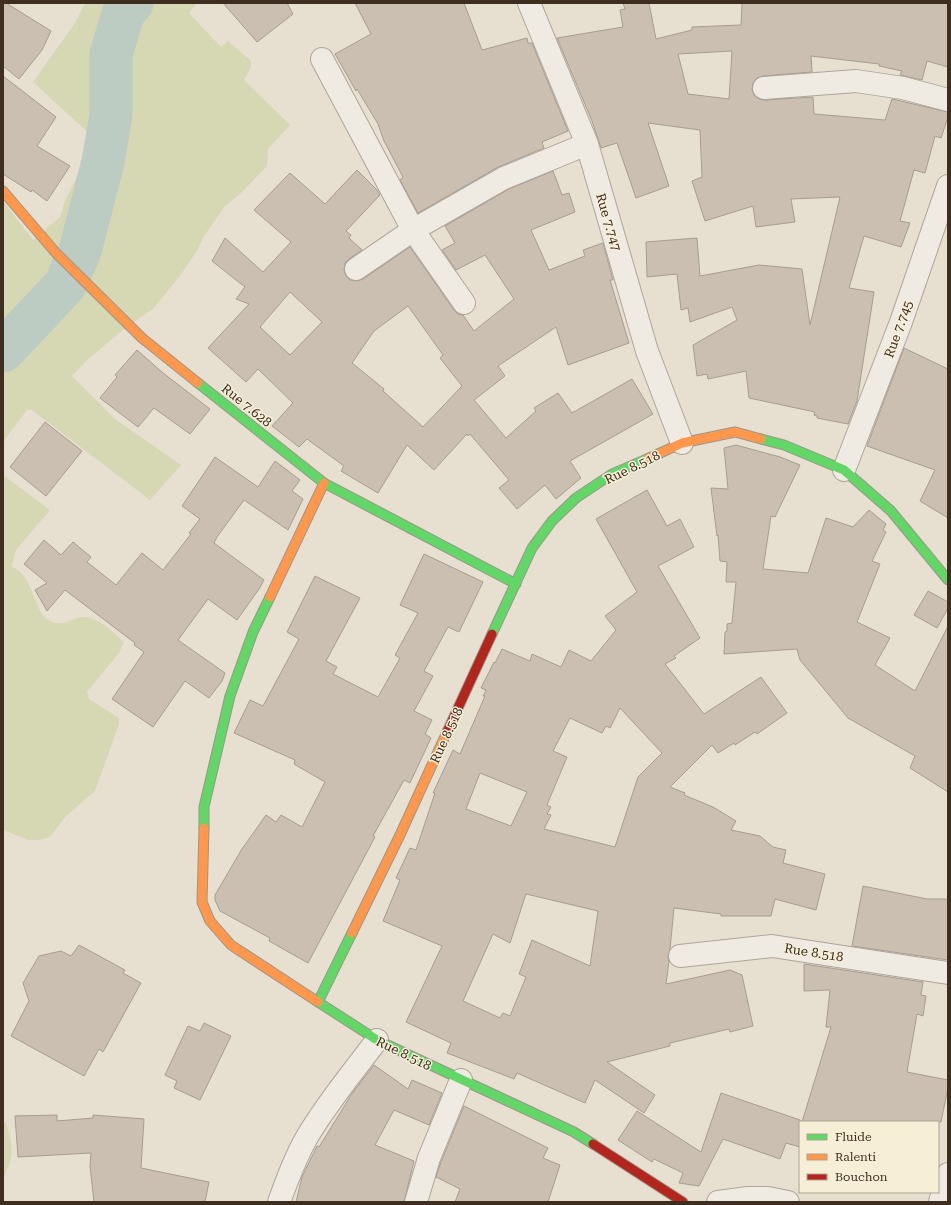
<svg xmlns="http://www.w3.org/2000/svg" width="951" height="1205" font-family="'Roboto Serif',serif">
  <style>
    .green { fill: #d6d7b3 }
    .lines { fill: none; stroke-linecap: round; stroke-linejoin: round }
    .river { stroke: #bcccc2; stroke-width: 43 }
    .building { fill: #cbbfb2; stroke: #a89c90; fill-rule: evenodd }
    .street-casing { stroke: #ada599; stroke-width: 24 }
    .fast-casing { stroke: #9c958a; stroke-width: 11 }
    .slow-casing { stroke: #9c958a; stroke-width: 11 }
    .jam-casing { stroke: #9c958a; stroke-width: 11 }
    .street { stroke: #efebe3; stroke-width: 22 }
    .fast { stroke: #63d668; stroke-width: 9 }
    .slow { stroke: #ff974d; stroke-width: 9 }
    .jam { stroke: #b3261e; stroke-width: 9 }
    .labels { text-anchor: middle; stroke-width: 3; stroke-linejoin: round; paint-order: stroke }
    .street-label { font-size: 13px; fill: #3d2e20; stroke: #f7eed8 }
  </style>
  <rect width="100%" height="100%" fill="#e7e0d1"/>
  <path class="green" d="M 85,3 L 197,3 L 189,13 L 221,47 L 228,41 L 251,61 L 251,67 L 244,80 L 290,125 L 268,149 L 267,166 L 241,193 L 225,206 L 204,236 L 197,251 L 179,277 L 153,309 L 128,326 L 113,338 L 87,360 L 72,376 L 115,419 L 181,465 L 150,500 L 32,410 L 27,410 L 3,442 L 3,201 L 33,240 L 60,217 L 65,201 L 95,139 L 33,82 L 75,23 Z
    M 3,475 L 50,510 L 16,550 L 12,565 L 12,567 C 33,574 33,609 47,619 C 61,629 69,619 82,617 C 98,616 113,633 124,642 L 119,653 L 87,692 L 89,699 L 119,718 L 119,724 L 95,791 L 66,816 L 50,837 L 39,840 L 28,840 L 3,830 Z
    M 3,1122 L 6,1123 C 10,1135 14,1149 10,1162 C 8,1169 4,1174 3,1180 Z"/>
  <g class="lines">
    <path class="river" d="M 3,351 L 65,285 L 80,251 L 103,162 L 111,115 L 111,54 L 123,14 L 132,3"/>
  </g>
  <path class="building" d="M 3,3 L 6,3 L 51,31 L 42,50 L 19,79 L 3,66 Z
    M 223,3 L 287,3 L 293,14 L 257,42 Z
    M 355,3 L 464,3 L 482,50 L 527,38 L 528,43 L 532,43 L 568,131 L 542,142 L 544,148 L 498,167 L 418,213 L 400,180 L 403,177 L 384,141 L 378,124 L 357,89 L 356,91 L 335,54 L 371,34 Z
    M 623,3 L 649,3 L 656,39 L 692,30 L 692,27 L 741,25 L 742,3 L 948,3 L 948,67 L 927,61 L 922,80 L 900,75 L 902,71 L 879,66 L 879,64 L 811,56 L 812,72 L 763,76 L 757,78 L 753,83 L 752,89 L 754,95 L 759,99 L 765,100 L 813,97 L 814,114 L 885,120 L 892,99 L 948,112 L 948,117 L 941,138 L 935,136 L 925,173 L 914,170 L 900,221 L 910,223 L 901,247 L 864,236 L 849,288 L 874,292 L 857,401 L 848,424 L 817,418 L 817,416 L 814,415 L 815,412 L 749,398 L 746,371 L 708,379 L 707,374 L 697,376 L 693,345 L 737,320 L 732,307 L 690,322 L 688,308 L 681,310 L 677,274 L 647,277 L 646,242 L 697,238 L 700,276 L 759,265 L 802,269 L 810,325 L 840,197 L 791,199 L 795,222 L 756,227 L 753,206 L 705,221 L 692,181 L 702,177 L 700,130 L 648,123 L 669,186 L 636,198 L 617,143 L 601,148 L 592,121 L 557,38 L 623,27 L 620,10 L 625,9 ZM 732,51 L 729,99 L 688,94 L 678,54 Z
    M 3,76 L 56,117 L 37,146 L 70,166 L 47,201 L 32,190 L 31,192 L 3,174 Z
    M 357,170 L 377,190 L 380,195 L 346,231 L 351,235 L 349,238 L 362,250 L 349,259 L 345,263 L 344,270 L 346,276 L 350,280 L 357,281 L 363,279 L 410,247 L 454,310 L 458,314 L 463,315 L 474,331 L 514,299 L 485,255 L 456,270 L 442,250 L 455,243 L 445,226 L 509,189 L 553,171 L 562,195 L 569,193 L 575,212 L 531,230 L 549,270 L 585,256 L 583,250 L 603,243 L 613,280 L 610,280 L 629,343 L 568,365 L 556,327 L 498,366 L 505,376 L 474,400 L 506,438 L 536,411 L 534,408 L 558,393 L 572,413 L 632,379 L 653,414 L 570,461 L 581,478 L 556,499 L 545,485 L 517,509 L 499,488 L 509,480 L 470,434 L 468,436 L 467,434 L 434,470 L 407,445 L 378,493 L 341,471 L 344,466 L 307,439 L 299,447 L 272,426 L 293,403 L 258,369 L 246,382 L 208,348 L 249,304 L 236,299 L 245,287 L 212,261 L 225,238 L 263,272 L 291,242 L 254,210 L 290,173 L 325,204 ZM 290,292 L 322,322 L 290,355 L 260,327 ZM 408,306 L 443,355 L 440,358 L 462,386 L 423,427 L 383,391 L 384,389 L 352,363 L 374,331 Z
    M 904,348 L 948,369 L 948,518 L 920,501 L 935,470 L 867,446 Z
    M 137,350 L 163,373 L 210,409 L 190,434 L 154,408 L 138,427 L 100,398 L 117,377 L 115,375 Z
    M 45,422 L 82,451 L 46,496 L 10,467 Z
    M 736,445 L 780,457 L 800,465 L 775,517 L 771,516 L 763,569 L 808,573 L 826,518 L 853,527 L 869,510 L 886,524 L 883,530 L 886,532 L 872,561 L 880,564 L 857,622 L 890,638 L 875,665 L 915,691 L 948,626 L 948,792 L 910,768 L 915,756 L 848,718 L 800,660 L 797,649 L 724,654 L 725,632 L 727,631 L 727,624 L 732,623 L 736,582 L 726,582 L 727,562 L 720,561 L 718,535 L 717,536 L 711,488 L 728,489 L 724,448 Z
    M 215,457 L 258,487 L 275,461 L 300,480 L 292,491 L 303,499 L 288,530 L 244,500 L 217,537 L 214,543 L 264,580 L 259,589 L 237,620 L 208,599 L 178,640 L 225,673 L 222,681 L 209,698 L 185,681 L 153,727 L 112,699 L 144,652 L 134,645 L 135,643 L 65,590 L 47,611 L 35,590 L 47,583 L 24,564 L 44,540 L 61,555 L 73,542 L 91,557 L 87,562 L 116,585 L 142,553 L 163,570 L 191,534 L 189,533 L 200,519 L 182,506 Z
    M 647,490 L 667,526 L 680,519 L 694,547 L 658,566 L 700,638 L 674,656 L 676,658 L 665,664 L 704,714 L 761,677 L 787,713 L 757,734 L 755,732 L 735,745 L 734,743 L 718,753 L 712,745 L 670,787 L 685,793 L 684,795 L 713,807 L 736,821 L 731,830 L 760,836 L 773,847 L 786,850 L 783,863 L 825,874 L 816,910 L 775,899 L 771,916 L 721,916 L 721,914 L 674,908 L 670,949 L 668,957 L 669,961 L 666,984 L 730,970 L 742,975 L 753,1026 L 730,1032 L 729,1029 L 670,1043 L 670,1046 L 607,1062 L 655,1095 L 644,1113 L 595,1080 L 585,1103 L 517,1073 L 514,1079 L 447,1053 L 451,1043 L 406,1022 L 442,946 L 383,921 L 400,880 L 396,878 L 410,848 L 416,850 L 435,793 L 433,793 L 453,750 L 460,754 L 485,696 L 483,696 L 486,690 L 481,688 L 494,662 L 495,663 L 502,649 L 530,661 L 532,654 L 561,667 L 569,650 L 591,661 L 616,630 L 605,616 L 637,592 L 596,519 ZM 620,708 L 662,753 L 638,777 L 615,847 L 544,829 L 551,815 L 547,814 L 551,807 L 547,805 L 567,757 L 553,751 L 570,718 L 602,733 L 606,726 L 610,728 ZM 480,773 L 527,792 L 511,826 L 466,809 ZM 526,894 L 598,911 L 590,966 L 532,940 L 519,974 L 526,977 L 510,1016 L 503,1013 L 500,1018 L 463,1001 L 493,934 L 510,943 Z
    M 424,554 L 483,582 L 459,632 L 448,627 L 424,671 L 433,676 L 414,711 L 432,720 L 425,734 L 431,738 L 410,783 L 404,780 L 373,836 L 375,837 L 308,963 L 269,941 L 270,938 L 220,911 L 215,900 L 215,895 L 242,849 L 266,815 L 276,822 L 281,815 L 302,827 L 325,782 L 294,764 L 295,760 L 234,733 L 250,700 L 263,706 L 299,639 L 287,632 L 315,576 L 360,598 L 326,661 L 337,667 L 333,674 L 378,697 L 400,658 L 395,655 L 418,613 L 400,605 Z
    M 928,591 L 948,602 L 948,608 L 937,628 L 914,615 Z
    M 863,886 L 927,899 L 948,899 L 948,960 L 852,946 Z
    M 79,945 L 125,970 L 123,973 L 141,983 L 103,1052 L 99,1049 L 84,1076 L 11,1036 L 29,1001 L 23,983 L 39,956 L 61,951 L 71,956 Z
    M 804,964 L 923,982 L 921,995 L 926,996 L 923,1016 L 917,1014 L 907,1072 L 948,1080 L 948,1088 L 941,1122 L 802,1122 L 831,1027 L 826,1027 L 830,990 L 804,991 Z
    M 204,1023 L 231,1036 L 200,1100 L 174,1088 L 177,1081 L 165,1075 L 188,1026 L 200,1031 Z
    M 374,1065 L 408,1089 L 412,1080 L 442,1093 L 429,1125 L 394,1110 L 375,1145 L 414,1161 L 404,1202 L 296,1202 L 302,1177 L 317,1146 L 319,1147 L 353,1092 Z
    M 721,1093 L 800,1120 L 800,1147 L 786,1143 L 780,1159 L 723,1139 L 699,1186 L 679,1183 L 683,1173 L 654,1159 L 652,1162 L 618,1140 L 637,1111 L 701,1152 Z
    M 464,1106 L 548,1148 L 543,1158 L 560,1165 L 548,1202 L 455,1202 L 460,1189 L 436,1177 L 441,1162 Z
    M 57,1115 L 57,1121 L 93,1118 L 93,1115 L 144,1119 L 141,1168 L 209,1182 L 205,1202 L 94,1202 L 90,1166 L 91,1153 L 18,1157 L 15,1116 Z"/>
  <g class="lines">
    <g class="street-casing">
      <path id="street" d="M 529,3 L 587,144 L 647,351 L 682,443
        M 322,59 L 413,230 L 464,303
        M 764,88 L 856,81 L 903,88 L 948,100
        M 356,269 L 413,230 L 504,178 L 587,144
        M 844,470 L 901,322 L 948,186
        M 680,956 L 772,946 L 948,973
        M 279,1202 C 287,1180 295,1158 307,1137 C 327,1103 353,1072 377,1040
        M 416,1202 L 429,1158 L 461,1080
        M 718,1202 L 748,1198 L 768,1198 L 788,1202
        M 940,1202 L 948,1174"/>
    </g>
    <g class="fast-casing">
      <path id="fast" d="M 198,383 L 324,483 L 516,584
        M 761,439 L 784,445 L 844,470 L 891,511 L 948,580
        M 492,634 L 532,548 L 552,521 L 576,498 L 612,474 L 647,459
        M 204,828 L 204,807 L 230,696 L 253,632 L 270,597
        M 352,933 L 318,1002 L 377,1040 L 574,1132 L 593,1144"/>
    </g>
    <g class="slow-casing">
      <path id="slow" d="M 3,191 L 56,253 L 142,338 L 198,383
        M 647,459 L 682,443 L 735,432 L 761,439
        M 270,597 L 324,483
        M 204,828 L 202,902 L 210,921 L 231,945 L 318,1002
        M 352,933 L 400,835 L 447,732"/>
    </g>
    <g class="jam-casing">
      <path id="jam" d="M 447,732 L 492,634
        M 593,1144 L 683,1202"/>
    </g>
    <use href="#street" class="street"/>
    <use href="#fast" class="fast"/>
    <use href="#slow" class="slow"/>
    <use href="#jam" class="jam"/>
  </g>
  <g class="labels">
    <g class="street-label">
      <text transform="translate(609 222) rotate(74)" y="5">Rue 7.747</text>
      <text transform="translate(898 329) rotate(-70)" y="5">Rue 7.745</text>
      <text transform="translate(247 405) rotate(39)" y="5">Rue 7.628</text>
      <text transform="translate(632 467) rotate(-26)" y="5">Rue 8.518</text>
      <text transform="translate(446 735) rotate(-65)" y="5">Rue 8.518</text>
      <text transform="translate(814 952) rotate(9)" y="5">Rue 8.518</text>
      <text transform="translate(404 1053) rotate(26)" y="5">Rue 8.518</text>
    </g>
  </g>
  <rect width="951" height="1205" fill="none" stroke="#3d2e20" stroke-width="8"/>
  <rect x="799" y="1121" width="140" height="72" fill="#f7eed8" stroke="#ada18e"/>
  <rect x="807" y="1134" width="20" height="6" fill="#63d668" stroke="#ada18e"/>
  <text x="835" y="1141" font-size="12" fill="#3d2e20">Fluide</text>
  <rect x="807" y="1154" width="20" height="6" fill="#ff974d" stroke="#ada18e"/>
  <text x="835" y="1161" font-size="12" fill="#3d2e20">Ralenti</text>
  <rect x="807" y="1174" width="20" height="6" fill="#b3261e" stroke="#ada18e"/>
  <text x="835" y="1181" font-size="12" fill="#3d2e20">Bouchon</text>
</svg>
